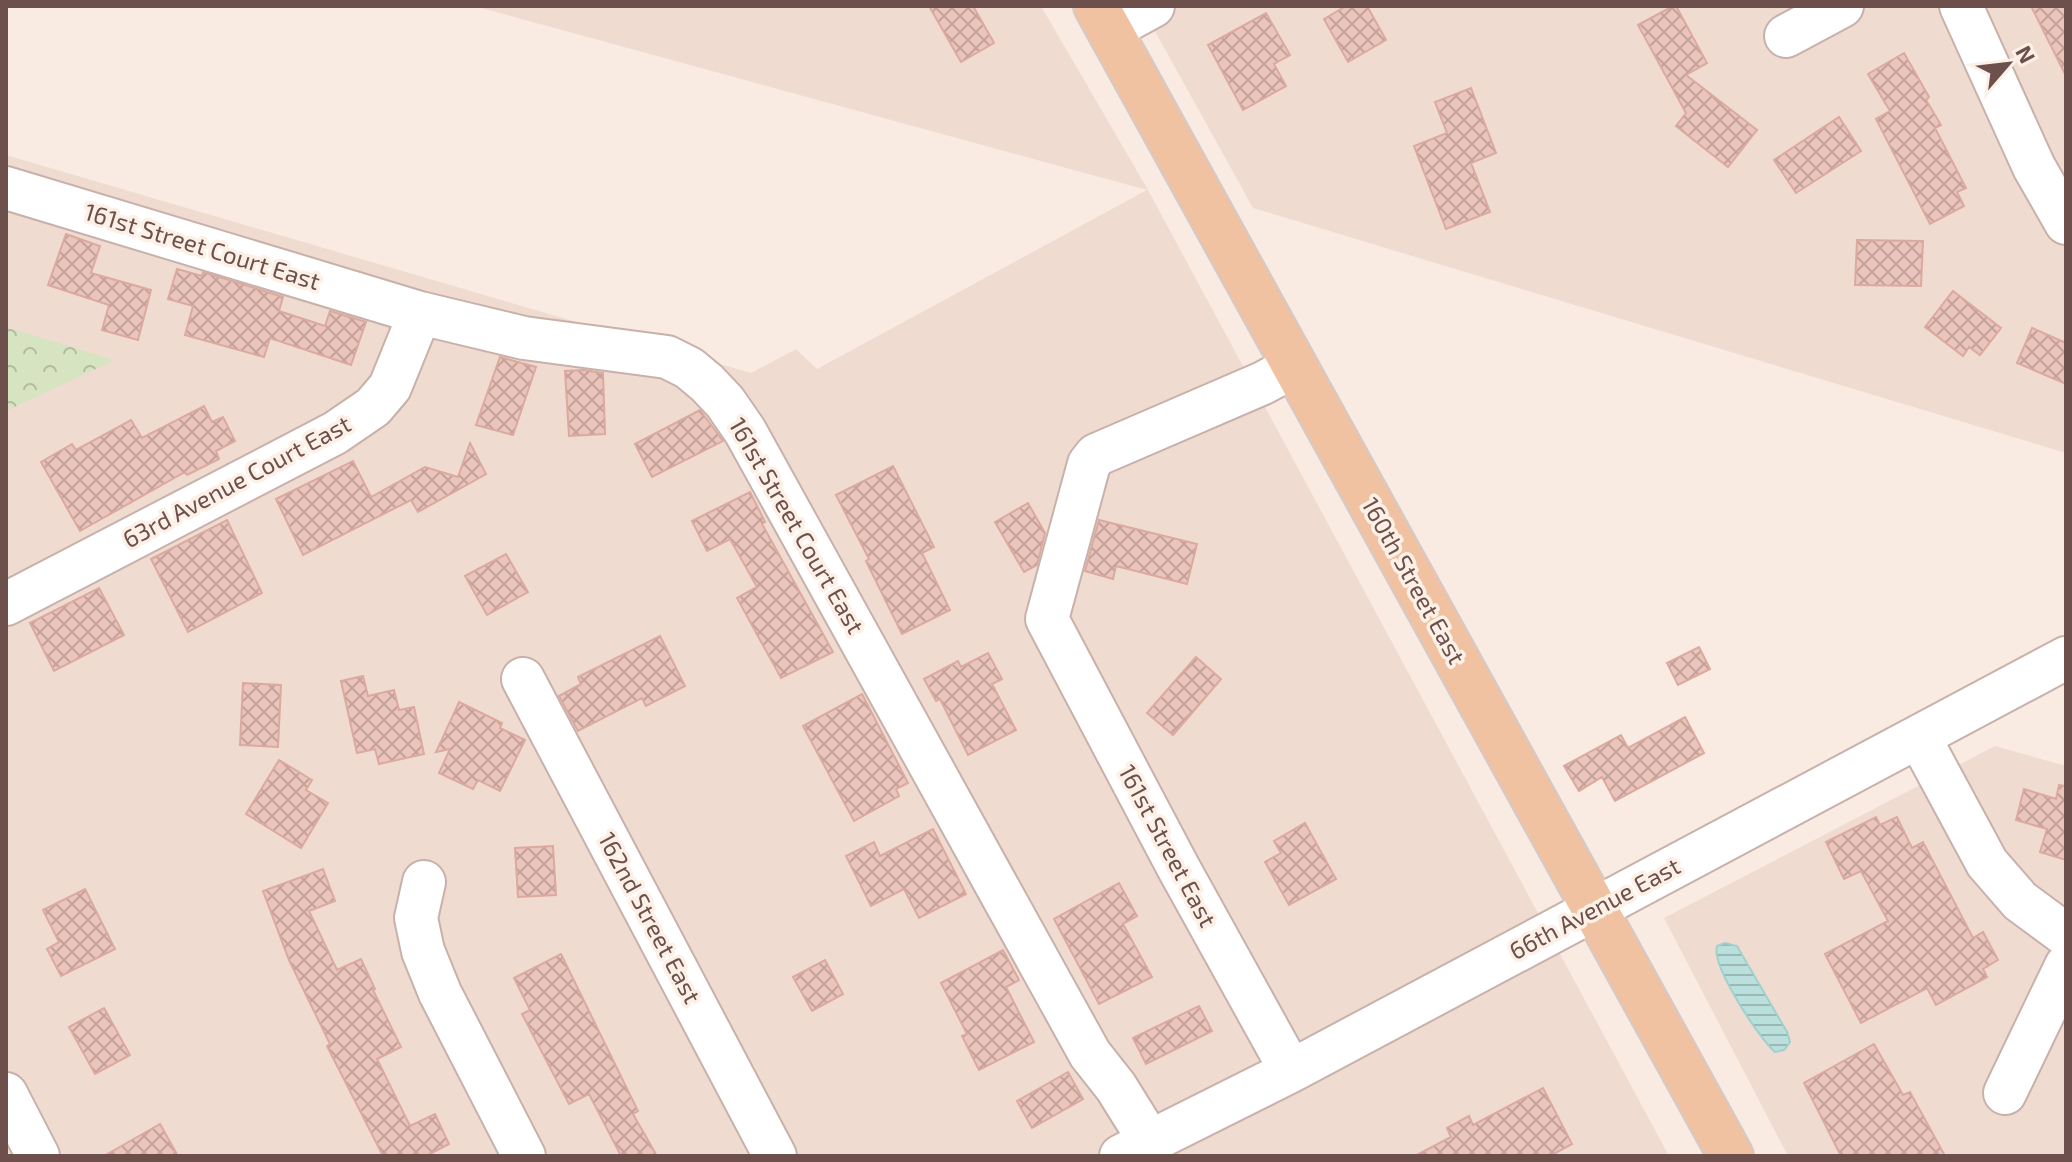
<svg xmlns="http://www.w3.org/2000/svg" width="2072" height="1162" font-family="'Exo 2',sans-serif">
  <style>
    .residential { fill: #f0dbd1 }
    .forest { fill: url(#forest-crowns) }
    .water { fill: url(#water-rules); stroke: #a0d0cd; stroke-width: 2 }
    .building { fill: url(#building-cross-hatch); stroke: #dca99f; stroke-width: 2 }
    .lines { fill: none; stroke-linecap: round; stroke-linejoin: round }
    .minor-casing { stroke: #c8b1aa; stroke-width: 46 }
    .major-casing { stroke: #d3cac9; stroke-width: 48 }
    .minor { stroke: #fff; stroke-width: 42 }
    .major { stroke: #f1c2a1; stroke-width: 44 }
    .labels { text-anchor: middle; stroke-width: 7; stroke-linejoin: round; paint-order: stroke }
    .street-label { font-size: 24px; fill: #6d504b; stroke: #fcf0e7 }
  </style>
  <defs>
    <pattern id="forest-crowns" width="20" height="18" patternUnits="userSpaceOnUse" patternTransform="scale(2)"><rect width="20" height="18" fill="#d7e4c2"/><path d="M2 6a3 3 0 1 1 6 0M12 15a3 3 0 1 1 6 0" fill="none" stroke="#b3bba0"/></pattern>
    <pattern id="water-rules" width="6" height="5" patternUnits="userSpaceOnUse" patternTransform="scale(2)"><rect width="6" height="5" fill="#b9e0dd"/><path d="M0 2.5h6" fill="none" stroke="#9bb8b5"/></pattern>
    <pattern id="building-cross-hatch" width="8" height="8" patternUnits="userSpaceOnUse" patternTransform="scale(2)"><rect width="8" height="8" fill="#ebc5bc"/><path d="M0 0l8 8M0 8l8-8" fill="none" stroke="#c3a29b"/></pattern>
  </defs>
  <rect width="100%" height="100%" fill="#f9ebe2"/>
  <path class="residential" d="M 474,6 L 1041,6 L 1148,190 L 1669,1156 L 6,1156 L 6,155 L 751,373 L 796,349 L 817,369 L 1147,190 Z
    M 1141,6 L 2066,6 L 2066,453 L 1253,208 Z
    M 1995,746 L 2066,766 L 2066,1156 L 1788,1156 L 1664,918 Z"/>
  <path class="forest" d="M 6,327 L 115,360 L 6,411 Z"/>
  <path class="water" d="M 1725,943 L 1737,946 L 1787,1032 L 1790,1042 L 1784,1050 L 1775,1052 C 1759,1038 1711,966 1717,946 Z"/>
  <path class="building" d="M 929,6 L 973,6 L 994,43 L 961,62 Z
    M 1346,6 L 1367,6 L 1386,40 L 1348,62 L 1324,19 Z
    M 1673,6 L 1676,6 L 1707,63 L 1686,75 L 1757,130 L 1728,167 L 1676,126 L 1686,113 L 1638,25 Z
    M 2031,6 L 2066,6 L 2066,76 Z
    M 1266,13 L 1290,55 L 1274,64 L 1286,86 L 1243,110 L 1208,45 Z
    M 1904,53 L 1929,97 L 1926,100 L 1941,125 L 1935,128 L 1966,188 L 1957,192 L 1964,206 L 1930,224 L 1876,119 L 1890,111 L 1868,74 Z
    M 1471,88 L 1496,153 L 1471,163 L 1490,212 L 1446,229 L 1414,146 L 1447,133 L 1435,102 Z
    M 1839,117 L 1861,151 L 1796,193 L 1774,160 Z
    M 66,234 L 100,246 L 91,273 L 151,290 L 138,340 L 102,330 L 109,305 L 48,285 Z
    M 1857,240 L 1923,241 L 1921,286 L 1855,285 Z
    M 177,269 L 202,276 L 203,272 L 283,297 L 279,311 L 325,326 L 330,311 L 366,322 L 351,365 L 270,338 L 264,357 L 185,335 L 193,306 L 168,299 Z
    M 1953,291 L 2001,328 L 1980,355 L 1969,347 L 1963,356 L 1925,327 Z
    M 2032,328 L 2066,343 L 2066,384 L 2017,363 Z
    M 500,357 L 536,367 L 513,435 L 476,425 Z
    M 584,370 L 603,373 L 605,434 L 569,436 L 565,371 Z
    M 204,406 L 212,422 L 223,417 L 235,441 L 216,451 L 219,459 L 187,475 L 185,472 L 80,531 L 41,462 L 72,444 L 76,450 L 131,420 L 142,438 Z
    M 700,410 L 723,441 L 652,477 L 635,444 Z
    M 470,443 L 486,474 L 418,512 L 411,500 L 303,555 L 276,499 L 353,461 L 371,497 L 425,467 L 458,477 Z
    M 893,466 L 934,547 L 922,553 L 950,610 L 902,634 L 866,561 L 869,559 L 836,495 Z
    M 750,492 L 765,522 L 762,524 L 833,652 L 781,678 L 737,598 L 757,587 L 730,539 L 707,551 L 692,521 Z
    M 1028,503 L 1045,533 L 1037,565 L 1024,572 L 995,522 Z
    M 227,520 L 262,593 L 188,632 L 151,559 Z
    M 1099,520 L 1197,544 L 1187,584 L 1116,566 L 1113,579 L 1085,571 Z
    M 506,554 L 528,592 L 487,615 L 465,576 Z
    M 99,588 L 124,635 L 54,671 L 30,623 Z
    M 660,636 L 685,686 L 646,706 L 642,698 L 578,731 L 559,696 L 581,684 L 578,677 Z
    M 1699,647 L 1710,669 L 1678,685 L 1667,663 Z
    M 988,653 L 1002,679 L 992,684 L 1016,730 L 968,755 L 940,699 L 936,701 L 924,679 L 958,661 L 961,667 Z
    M 1196,657 L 1221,679 L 1173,735 L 1147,713 Z
    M 363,676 L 368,696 L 394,690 L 399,710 L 414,707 L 424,754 L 379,764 L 375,749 L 357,753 L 341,681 Z
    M 243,683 L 281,685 L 278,747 L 240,745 Z
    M 862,694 L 908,783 L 896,789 L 899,796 L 854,821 L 803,726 Z
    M 459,702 L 502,723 L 500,728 L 525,740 L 500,791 L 478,780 L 473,789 L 439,773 L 450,749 L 436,752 Z
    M 1685,717 L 1704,753 L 1615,801 L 1602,777 L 1579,791 L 1564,766 L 1621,735 L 1628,748 Z
    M 279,760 L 312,780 L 306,790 L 328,803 L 301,848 L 246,814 Z
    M 2059,785 L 2066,786 L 2066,860 L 2040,852 L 2047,829 L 2016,820 L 2024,789 L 2056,799 Z
    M 1876,817 L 1880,825 L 1897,817 L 1912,848 L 1923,842 L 1973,938 L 1983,932 L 1998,960 L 1983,969 L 1987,977 L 1936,1005 L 1927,988 L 1861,1023 L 1825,954 L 1888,921 L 1861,871 L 1844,879 L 1826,842 Z
    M 1305,823 L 1336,879 L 1289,905 L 1265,862 L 1281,853 L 1274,841 Z
    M 933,829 L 966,894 L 919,918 L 904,889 L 871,906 L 846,856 L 874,842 L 880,856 Z
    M 553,846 L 556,895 L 518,897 L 515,848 Z
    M 323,869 L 335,901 L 309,911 L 337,970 L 361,959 L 375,989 L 373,990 L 401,1047 L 377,1059 L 410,1126 L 435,1114 L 449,1144 L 426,1156 L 383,1156 L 327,1046 L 330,1044 L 289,960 L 263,891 Z
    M 1119,883 L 1137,916 L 1123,924 L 1152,977 L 1099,1004 L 1054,919 Z
    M 85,889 L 115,949 L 61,976 L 47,949 L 59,942 L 43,910 Z
    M 1003,950 L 1019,980 L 1006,987 L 1034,1042 L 979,1070 L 962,1036 L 967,1034 L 941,983 Z
    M 561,954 L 638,1111 L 633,1114 L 657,1156 L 621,1156 L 589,1094 L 569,1104 L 522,1014 L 530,1010 L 514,978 Z
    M 825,960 L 843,994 L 812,1011 L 793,977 Z
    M 1199,1006 L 1212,1031 L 1146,1064 L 1133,1038 Z
    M 104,1008 L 130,1055 L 95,1074 L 69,1027 Z
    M 1874,1044 L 1903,1095 L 1910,1092 L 1945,1156 L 1841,1156 L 1804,1083 Z
    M 1068,1072 L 1083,1099 L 1032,1128 L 1017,1101 Z
    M 1543,1088 L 1572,1144 L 1550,1156 L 1415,1156 L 1451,1137 L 1447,1128 L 1469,1116 L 1473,1125 Z
    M 160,1124 L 178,1156 L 104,1156 Z"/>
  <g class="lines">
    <g class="minor-casing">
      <path id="minor" d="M 1961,6 L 2034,167 L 2066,223
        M 1109,30 L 1153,6
        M 1786,36 L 1842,6
        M 6,188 L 420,313 L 524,338 L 667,357 L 689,368 L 707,383 L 725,402 L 745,431 L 1090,1054 L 1116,1087 L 1149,1140
        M 6,604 L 335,433 L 373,407 L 390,387 L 420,313
        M 523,679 L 775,1156
        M 1919,737 L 1987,863 L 2020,901 L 2066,935
        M 424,882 L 416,918 L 423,951 L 440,993 L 524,1156
        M 1291,1071 L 1178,867 L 1047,619 L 1089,464 L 1096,455 L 1263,383 L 1295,366
        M 2005,1093 L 2066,966
        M 6,1094 L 38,1156
        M 1121,1156 L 1291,1071 L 2066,658"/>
    </g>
    <g class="major-casing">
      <path id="major" d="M 1096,6 L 1731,1156"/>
    </g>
    <use href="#minor" class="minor"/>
    <use href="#major" class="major"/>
  </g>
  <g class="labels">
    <g class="street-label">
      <text transform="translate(202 247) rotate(17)" y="8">161st Street Court East</text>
      <text transform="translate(237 482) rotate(-28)" y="8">63rd Avenue Court East</text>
      <text transform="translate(796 526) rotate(60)" y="8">161st Street Court East</text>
      <text transform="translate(1413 581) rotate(61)" y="8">160th Street East</text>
      <text transform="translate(1167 846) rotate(62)" y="8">161st Street East</text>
      <text transform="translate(1595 909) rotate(-28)" y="8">66th Avenue East</text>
      <text transform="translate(649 918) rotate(62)" y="8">162nd Street East</text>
    </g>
  </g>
  <rect width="2072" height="1162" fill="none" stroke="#6d504b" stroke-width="16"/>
  <g transform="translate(2008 64) rotate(62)" stroke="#fcf0e7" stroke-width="6" paint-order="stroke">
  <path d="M0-6L14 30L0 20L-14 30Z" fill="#6d504b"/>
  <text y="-12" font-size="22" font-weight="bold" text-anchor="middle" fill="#6d504b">N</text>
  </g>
</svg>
